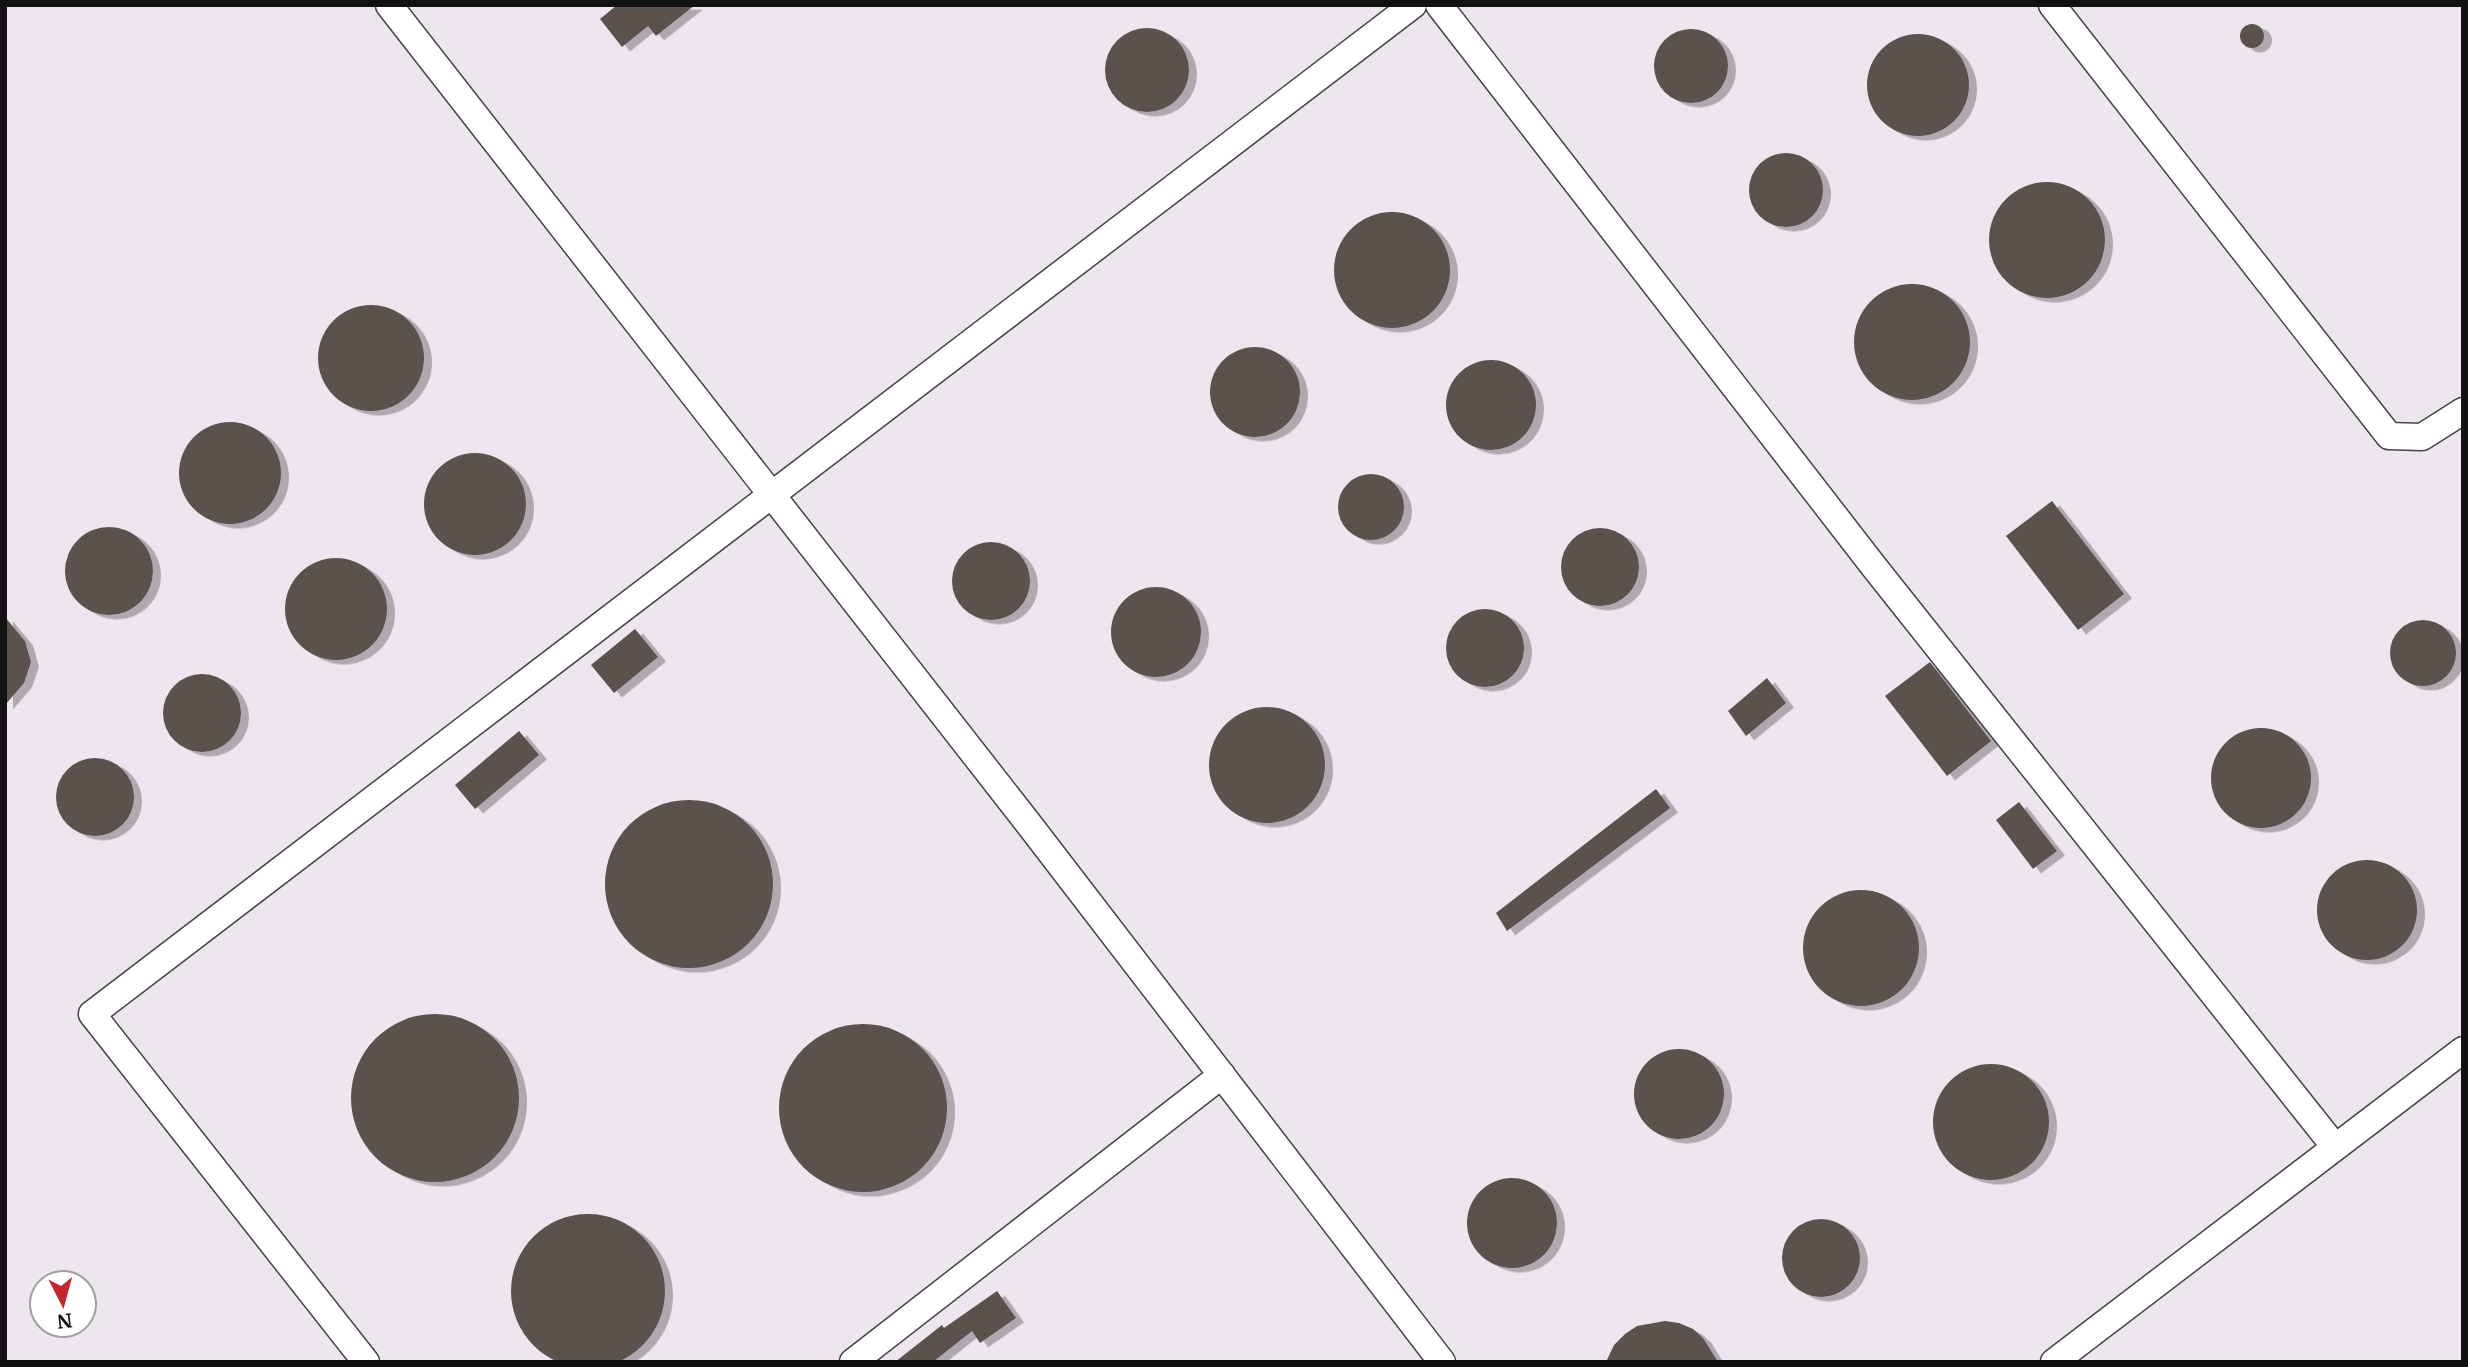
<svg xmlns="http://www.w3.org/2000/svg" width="2468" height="1367" font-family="Merriweather,serif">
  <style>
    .industrial { fill: #eee6ef; fill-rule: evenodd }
    .building { fill: #5a524d; filter: url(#shadow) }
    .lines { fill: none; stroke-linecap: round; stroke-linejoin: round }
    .minor-casing { stroke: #444; stroke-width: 29 }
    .minor { stroke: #fff; stroke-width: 26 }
  </style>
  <defs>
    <filter id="shadow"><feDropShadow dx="8" dy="4.5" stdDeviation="0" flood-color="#0004"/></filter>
  </defs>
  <rect width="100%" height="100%" fill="#fffdf5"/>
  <path class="industrial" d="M 5,5 L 2463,5 L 2463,1362 L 5,1362 ZM 42,1283 L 84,1283 L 84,1325 L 42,1325 Z"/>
  <path class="building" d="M 617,5 L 695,5 L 656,36 L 648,26 L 622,47 L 600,19 Z
    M2240 36a12 12 0 1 1 24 0a12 12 0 1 1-24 0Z
    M1105 70a42 42 0 1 1 84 0a42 42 0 1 1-84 0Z
    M1654 66a37 37 0 1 1 74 0a37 37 0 1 1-74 0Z
    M1867 85a51 51 0 1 1 102 0a51 51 0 1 1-102 0Z
    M1749 190a37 37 0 1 1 74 0a37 37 0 1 1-74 0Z
    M1989 240a58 58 0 1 1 116 0a58 58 0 1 1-116 0Z
    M1334 270a58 58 0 1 1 116 0a58 58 0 1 1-116 0Z
    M1854 342a58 58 0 1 1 116 0a58 58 0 1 1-116 0Z
    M318 358a53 53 0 1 1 106 0a53 53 0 1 1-106 0Z
    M1210 392a45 45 0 1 1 90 0a45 45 0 1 1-90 0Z
    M1446 405a45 45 0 1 1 90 0a45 45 0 1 1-90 0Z
    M179 473a51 51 0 1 1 102 0a51 51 0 1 1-102 0Z
    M424 504a51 51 0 1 1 102 0a51 51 0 1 1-102 0Z
    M1338 507a33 33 0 1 1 66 0a33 33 0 1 1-66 0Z
    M 2052,501 L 2124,594 L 2078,630 L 2006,536 Z
    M65 571a44 44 0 1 1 88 0a44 44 0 1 1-88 0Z
    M1561 567a39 39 0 1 1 78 0a39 39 0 1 1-78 0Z
    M952 581a39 39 0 1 1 78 0a39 39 0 1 1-78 0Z
    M285 609a51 51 0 1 1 102 0a51 51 0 1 1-102 0Z
    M1111 632a45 45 0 1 1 90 0a45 45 0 1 1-90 0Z
    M1446 648a39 39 0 1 1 78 0a39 39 0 1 1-78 0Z
    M 5,617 L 25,641 L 31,662 L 24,683 L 5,705 Z
    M2390 653a33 33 0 1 1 66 0a33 33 0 1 1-66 0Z
    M 635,629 L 658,657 L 614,693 L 591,665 Z
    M 1930,662 L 1991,741 L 1947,776 L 1885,696 Z
    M163 713a39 39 0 1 1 78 0a39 39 0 1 1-78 0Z
    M 1767,678 L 1786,703 L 1746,736 L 1728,711 Z
    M1209 765a58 58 0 1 1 116 0a58 58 0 1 1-116 0Z
    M2211 778a50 50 0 1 1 100 0a50 50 0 1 1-100 0Z
    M 519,731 L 539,755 L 475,809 L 455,785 Z
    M56 797a39 39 0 1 1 78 0a39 39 0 1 1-78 0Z
    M 1656,789 L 1670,808 L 1507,931 L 1496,913 Z
    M605 884a84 84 0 1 1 168 0a84 84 0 1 1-168 0Z
    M 2019,802 L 2057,851 L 2033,869 L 1996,820 Z
    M2317 910a50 50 0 1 1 100 0a50 50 0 1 1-100 0Z
    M1803 948a58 58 0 1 1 116 0a58 58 0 1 1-116 0Z
    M351 1098a84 84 0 1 1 168 0a84 84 0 1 1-168 0Z
    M779 1108a84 84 0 1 1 168 0a84 84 0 1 1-168 0Z
    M1634 1094a45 45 0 1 1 90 0a45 45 0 1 1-90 0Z
    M1933 1122a58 58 0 1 1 116 0a58 58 0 1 1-116 0Z
    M1467 1223a45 45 0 1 1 90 0a45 45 0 1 1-90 0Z
    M511 1291a77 77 0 1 1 154 0a77 77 0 1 1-154 0Z
    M1782 1258a39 39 0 1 1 78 0a39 39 0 1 1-78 0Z
    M 997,1291 L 1016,1318 L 980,1343 L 972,1331 L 933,1362 L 895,1362 L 942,1325 L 944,1328 Z
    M 1665,1321 L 1679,1323 L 1693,1329 L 1703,1338 L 1718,1362 L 1606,1362 L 1614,1345 L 1625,1334 L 1637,1326 Z"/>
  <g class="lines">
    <g class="minor-casing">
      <path id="minor" d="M 389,5 L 1028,823 L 1442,1362
        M 1439,5 L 1875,568 L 2335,1147
        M 2052,5 L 2389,436 L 2422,437 L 2463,411
        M 366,1362 L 92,1014 L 1413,5
        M 853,1362 L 1222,1075
        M 2054,1362 L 2463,1050"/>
    </g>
    <use href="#minor" class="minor"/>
  </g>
  <rect width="2468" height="1367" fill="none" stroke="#111111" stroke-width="14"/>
  <g transform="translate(63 1304) rotate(174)"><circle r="33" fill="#ffffff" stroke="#a0a0a0" stroke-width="2"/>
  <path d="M0-5L12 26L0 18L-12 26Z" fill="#c4262e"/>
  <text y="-10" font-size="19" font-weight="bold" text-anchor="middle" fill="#111111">N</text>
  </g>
</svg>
